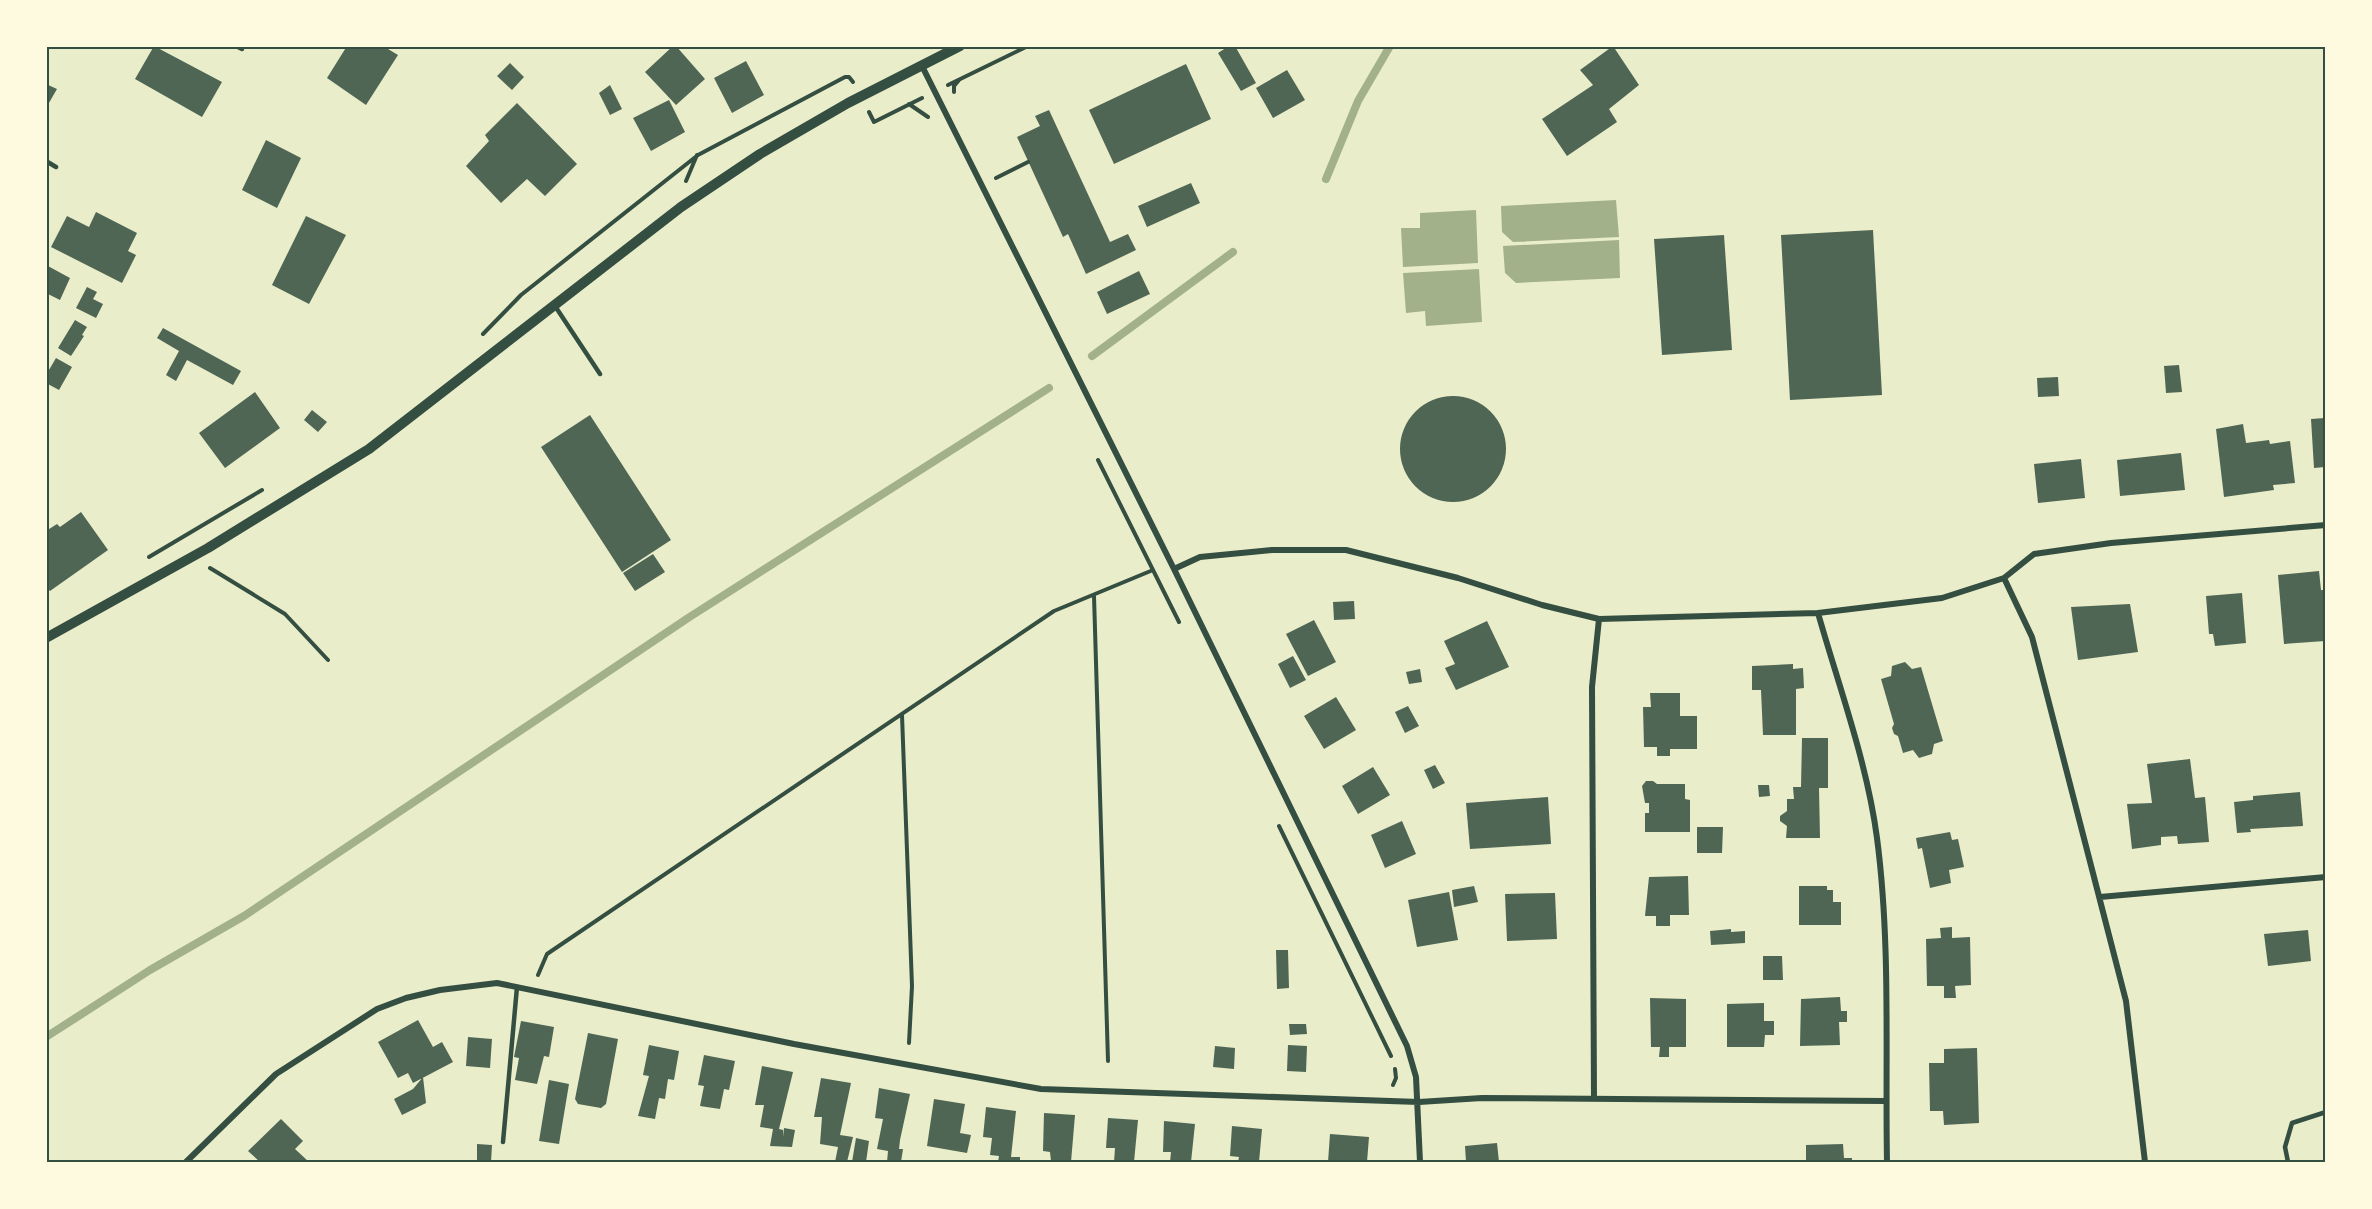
<svg xmlns="http://www.w3.org/2000/svg" width="2372" height="1209" font-family="Literata,serif">
  <style>
    .water { fill: #a3b18a }
    .lines { fill: none; stroke-linecap: round; stroke-linejoin: round }
    .stream { stroke: #a3b18a; stroke-width: 8 }
    .building { fill: #4f6655 }
    .path { stroke: #344e41; stroke-width: 4 }
    .service { stroke: #344e41; stroke-width: 4.5 }
    .minor { stroke: #344e41; stroke-width: 6 }
    .tertiary { stroke: #344e41; stroke-width: 10 }
    .neatline { fill: none; stroke: #344e41; stroke-width: 2 }
  </style>
  <rect width="100%" height="100%" fill="#e9edc9"/>
  <path class="water" d="M 1616,200 L 1619,237 L 1513,242 L 1502,232 L 1501,206 Z
    M 1476,210 L 1478,263 L 1403,267 L 1401,228 L 1420,228 L 1420,213 Z
    M 1619,240 L 1620,278 L 1516,283 L 1505,273 L 1503,246 Z
    M 1479,269 L 1482,322 L 1426,326 L 1425,311 L 1406,313 L 1403,273 Z"/>
  <g class="lines">
    <path class="stream" d="M 1326,179 L 1358,101 L 1390,46
      M 1092,356 L 1233,252
      M 46,1037 L 150,970 L 244,916 L 688,618 L 1049,388"/>
  </g>
  <path class="building" d="M 154,46 L 222,82 L 202,117 L 135,79 Z
    M 347,46 L 383,46 L 398,55 L 366,105 L 327,78 Z
    M 673,46 L 676,46 L 705,79 L 676,105 L 645,72 Z
    M 1229,46 L 1235,46 L 1256,83 L 1241,91 L 1218,53 Z
    M 1613,46 L 1639,85 L 1609,109 L 1617,122 L 1567,156 L 1542,119 L 1593,85 L 1580,70 Z
    M 746,61 L 764,95 L 732,113 L 714,78 Z
    M 510,63 L 524,77 L 512,90 L 497,76 Z
    M 1186,64 L 1211,119 L 1114,164 L 1089,110 Z
    M 1287,70 L 1305,100 L 1273,118 L 1256,88 Z
    M 46,84 L 57,89 L 46,108 Z
    M 610,85 L 622,109 L 610,115 L 599,93 Z
    M 669,100 L 685,132 L 651,151 L 633,118 Z
    M 517,103 L 577,164 L 545,196 L 527,179 L 501,203 L 466,166 L 489,141 L 485,135 Z
    M 1049,110 L 1110,242 L 1128,234 L 1136,250 L 1086,274 L 1068,234 L 1063,237 L 1017,137 L 1040,126 L 1035,116 Z
    M 266,140 L 301,158 L 277,208 L 242,190 Z
    M 1191,183 L 1200,203 L 1147,227 L 1138,206 Z
    M 96,212 L 137,233 L 128,251 L 136,255 L 122,283 L 51,247 L 67,216 L 89,227 Z
    M 306,216 L 346,235 L 309,304 L 272,285 Z
    M 1873,230 L 1882,395 L 1790,400 L 1781,235 Z
    M 1724,235 L 1732,350 L 1662,355 L 1654,239 Z
    M 46,265 L 70,278 L 60,300 L 46,293 Z
    M 1139,271 L 1150,294 L 1107,314 L 1097,292 Z
    M 87,287 L 97,292 L 93,299 L 103,304 L 96,318 L 76,308 Z
    M 75,320 L 87,327 L 82,335 L 84,336 L 71,356 L 58,348 Z
    M 163,328 L 241,371 L 233,385 L 187,360 L 176,381 L 166,375 L 179,351 L 157,338 Z
    M 56,358 L 72,367 L 59,390 L 46,383 L 46,375 Z
    M 2179,365 L 2182,392 L 2166,393 L 2164,366 Z
    M 2058,377 L 2059,396 L 2038,397 L 2037,378 Z
    M 255,392 L 280,428 L 225,468 L 199,433 Z
    M1400 449a53 53 0 1 1 106 0a53 53 0 1 1-106 0Z
    M 312,410 L 327,422 L 318,432 L 304,420 Z
    M 590,415 L 671,540 L 622,572 L 541,447 Z
    M 2325,418 L 2325,467 L 2314,468 L 2311,419 Z
    M 2243,424 L 2246,443 L 2269,440 L 2270,444 L 2290,441 L 2295,483 L 2273,485 L 2274,490 L 2224,497 L 2216,429 Z
    M 2181,453 L 2185,490 L 2120,496 L 2117,460 Z
    M 2081,459 L 2085,498 L 2038,503 L 2034,464 Z
    M 81,512 L 108,550 L 50,591 L 46,587 L 46,531 L 57,524 L 60,527 Z
    M 653,554 L 665,572 L 635,591 L 623,573 Z
    M 2319,571 L 2321,590 L 2325,590 L 2325,641 L 2284,644 L 2278,575 Z
    M 2242,593 L 2246,643 L 2215,646 L 2213,634 L 2209,634 L 2206,596 Z
    M 1354,601 L 1355,619 L 1334,620 L 1333,602 Z
    M 2130,604 L 2138,652 L 2078,660 L 2071,607 Z
    M 1314,620 L 1336,662 L 1308,676 L 1286,634 Z
    M 1487,621 L 1509,667 L 1456,690 L 1445,668 L 1455,664 L 1444,641 Z
    M 1293,656 L 1306,680 L 1290,688 L 1278,664 Z
    M 1905,662 L 1912,669 L 1921,667 L 1943,741 L 1934,744 L 1932,754 L 1919,758 L 1913,750 L 1903,753 L 1898,736 L 1894,734 L 1892,728 L 1894,724 L 1881,679 L 1891,676 L 1892,666 Z
    M 1793,664 L 1793,669 L 1803,668 L 1804,688 L 1796,689 L 1796,735 L 1763,735 L 1761,690 L 1752,690 L 1752,666 Z
    M 1420,669 L 1422,682 L 1409,684 L 1406,672 Z
    M 1650,693 L 1680,693 L 1680,716 L 1697,716 L 1697,749 L 1670,749 L 1670,756 L 1657,756 L 1657,747 L 1644,747 L 1643,707 L 1651,707 Z
    M 1336,697 L 1356,730 L 1324,749 L 1304,716 Z
    M 1408,706 L 1419,726 L 1405,733 L 1395,712 Z
    M 1802,738 L 1828,738 L 1828,788 L 1819,788 L 1820,838 L 1786,838 L 1787,826 L 1780,821 L 1780,816 L 1787,811 L 1787,799 L 1794,799 L 1793,787 L 1801,787 Z
    M 2190,759 L 2195,798 L 2205,797 L 2209,842 L 2178,844 L 2177,836 L 2161,837 L 2161,845 L 2132,849 L 2127,804 L 2152,803 L 2147,764 Z
    M 1435,765 L 1445,783 L 1433,789 L 1424,770 Z
    M 1373,767 L 1390,795 L 1358,814 L 1342,786 Z
    M 1646,781 L 1653,781 L 1657,784 L 1685,784 L 1685,799 L 1690,800 L 1690,832 L 1645,832 L 1645,813 L 1649,813 L 1649,803 L 1645,803 L 1642,786 Z
    M 1758,785 L 1769,785 L 1770,796 L 1759,797 Z
    M 2300,792 L 2303,826 L 2250,829 L 2251,832 L 2237,833 L 2234,802 L 2253,800 L 2253,796 Z
    M 1548,797 L 1551,844 L 1470,849 L 1466,803 Z
    M 1402,821 L 1416,854 L 1385,868 L 1371,835 Z
    M 1697,827 L 1723,827 L 1722,853 L 1697,853 Z
    M 1950,832 L 1952,840 L 1958,839 L 1964,867 L 1949,870 L 1951,883 L 1930,888 L 1922,848 L 1918,849 L 1916,838 Z
    M 1688,876 L 1689,915 L 1670,915 L 1670,926 L 1656,926 L 1656,916 L 1645,916 L 1649,877 Z
    M 1474,886 L 1478,902 L 1454,907 L 1452,890 Z
    M 1799,886 L 1827,886 L 1827,890 L 1833,890 L 1833,902 L 1841,902 L 1841,925 L 1799,925 Z
    M 1449,892 L 1458,940 L 1417,947 L 1408,900 Z
    M 1555,893 L 1557,939 L 1507,941 L 1505,894 Z
    M 1952,927 L 1952,938 L 1970,937 L 1971,985 L 1955,986 L 1956,998 L 1944,998 L 1944,986 L 1927,986 L 1926,939 L 1941,938 L 1940,928 Z
    M 1731,929 L 1731,932 L 1745,931 L 1745,943 L 1711,945 L 1710,931 Z
    M 2308,930 L 2311,961 L 2268,966 L 2264,934 Z
    M 1276,950 L 1288,950 L 1289,988 L 1277,989 Z
    M 1763,956 L 1782,956 L 1783,980 L 1763,980 Z
    M 1840,997 L 1841,1011 L 1847,1011 L 1847,1022 L 1839,1022 L 1840,1045 L 1800,1046 L 1801,999 Z
    M 1650,998 L 1686,999 L 1686,1047 L 1669,1047 L 1669,1057 L 1659,1057 L 1660,1047 L 1651,1047 Z
    M 1764,1003 L 1764,1021 L 1774,1021 L 1774,1035 L 1765,1035 L 1764,1047 L 1727,1047 L 1727,1004 Z
    M 418,1020 L 433,1047 L 442,1042 L 453,1062 L 413,1083 L 408,1073 L 398,1078 L 378,1042 Z
    M 521,1021 L 554,1027 L 549,1057 L 544,1056 L 537,1084 L 515,1080 L 519,1058 L 514,1057 Z
    M 1289,1024 L 1306,1024 L 1307,1034 L 1290,1035 Z
    M 588,1033 L 618,1039 L 606,1104 L 601,1108 L 578,1104 L 575,1099 Z
    M 468,1037 L 492,1039 L 490,1068 L 466,1066 Z
    M 649,1045 L 679,1051 L 674,1080 L 668,1079 L 665,1099 L 659,1098 L 655,1119 L 638,1116 L 649,1076 L 643,1075 Z
    M 1288,1045 L 1307,1046 L 1306,1072 L 1287,1071 Z
    M 1215,1046 L 1235,1048 L 1234,1069 L 1213,1067 Z
    M 1977,1048 L 1979,1123 L 1944,1125 L 1943,1111 L 1930,1111 L 1929,1063 L 1944,1063 L 1944,1049 Z
    M 704,1055 L 735,1061 L 729,1090 L 724,1089 L 720,1109 L 700,1106 L 704,1086 L 698,1085 Z
    M 762,1066 L 793,1072 L 779,1129 L 783,1130 L 783,1137 L 784,1128 L 795,1130 L 792,1147 L 770,1146 L 773,1129 L 760,1127 L 764,1105 L 755,1105 Z
    M 423,1077 L 426,1103 L 402,1115 L 394,1099 L 413,1089 Z
    M 821,1078 L 851,1083 L 840,1135 L 853,1137 L 847,1162 L 835,1162 L 838,1147 L 820,1144 L 822,1117 L 814,1117 Z
    M 549,1080 L 569,1084 L 559,1144 L 539,1141 Z
    M 879,1088 L 910,1094 L 900,1140 L 899,1149 L 903,1149 L 901,1162 L 887,1162 L 888,1151 L 877,1149 L 883,1119 L 875,1118 Z
    M 934,1099 L 965,1104 L 960,1133 L 971,1135 L 967,1153 L 927,1146 Z
    M 986,1107 L 1016,1111 L 1011,1157 L 1020,1157 L 1020,1162 L 998,1162 L 999,1156 L 990,1155 L 992,1138 L 983,1137 Z
    M 1044,1113 L 1075,1115 L 1071,1162 L 1051,1161 L 1050,1152 L 1043,1151 Z
    M 1108,1118 L 1138,1120 L 1134,1162 L 1114,1162 L 1115,1148 L 1106,1148 Z
    M 281,1119 L 303,1141 L 295,1149 L 309,1162 L 260,1162 L 248,1151 Z
    M 1164,1121 L 1195,1124 L 1191,1162 L 1170,1162 L 1171,1152 L 1163,1152 Z
    M 1232,1126 L 1262,1129 L 1259,1162 L 1238,1162 L 1239,1157 L 1230,1156 Z
    M 1330,1134 L 1369,1137 L 1367,1162 L 1328,1162 Z
    M 856,1138 L 869,1141 L 866,1162 L 852,1162 Z
    M 1497,1143 L 1499,1162 L 1466,1162 L 1465,1146 Z
    M 477,1144 L 492,1145 L 491,1162 L 477,1162 Z
    M 1843,1144 L 1844,1158 L 1852,1158 L 1852,1162 L 1806,1162 L 1806,1145 Z"/>
  <g class="lines">
    <path class="path" d="M 948,85 L 1028,46
      M 954,92 L 954,86 L 959,80
      M 909,104 L 928,117
      M 869,112 L 874,122 L 922,98
      M 996,178 L 1028,162
      M 686,181 L 697,155
      M 483,334 L 521,295 L 698,155 L 845,77 L 849,77 L 853,82
      M 1098,460 L 1179,622
      M 149,557 L 262,490
      M 210,568 L 285,614 L 328,660
      M 1094,596 L 1108,1061
      M 902,715 L 912,986 L 909,1043
      M 1279,826 L 1391,1056
      M 538,975 L 547,954 L 1054,611 L 1153,570
      M 1393,1085 L 1396,1078 L 1395,1069"/>
    <path class="service" d="M 236,46 L 242,49
      M 46,161 L 56,167
      M 555,306 L 600,374
      M 503,1142 L 517,987
      M 2288,1162 L 2285,1147 L 2292,1123 L 2326,1112"/>
    <path class="minor" d="M 922,66 L 1174,569 L 1407,1046 L 1416,1077 L 1420,1162
      M 1174,569 L 1200,557 L 1272,550 L 1346,550 L 1458,578 L 1542,605 L 1599,619 L 1818,613 L 1942,598 L 2004,578 L 2032,637 L 2126,1001 L 2145,1162
      M 2004,578 L 2034,554 L 2111,543 L 2326,525
      M 1818,613 C 1839,687 1867,762 1877,838 C 1891,945 1885,1055 1887,1162
      M 2100,897 L 2326,877
      M 1594,1098 L 1592,687 L 1599,619
      M 186,1162 L 276,1074 L 377,1009 L 406,998 L 440,990 L 497,983 L 794,1044 L 1041,1089 L 1419,1102 L 1482,1098 L 1886,1101"/>
    <path class="tertiary" d="M 46,638 L 208,548 L 369,449 L 681,207 L 760,154 L 848,103 L 960,46"/>
  </g>
  <rect width="2372" height="1209" fill="none" stroke="#fefae0" stroke-width="96"/>
  <rect x="48" y="48" width="2276" height="1113" class="neatline"/>
</svg>
